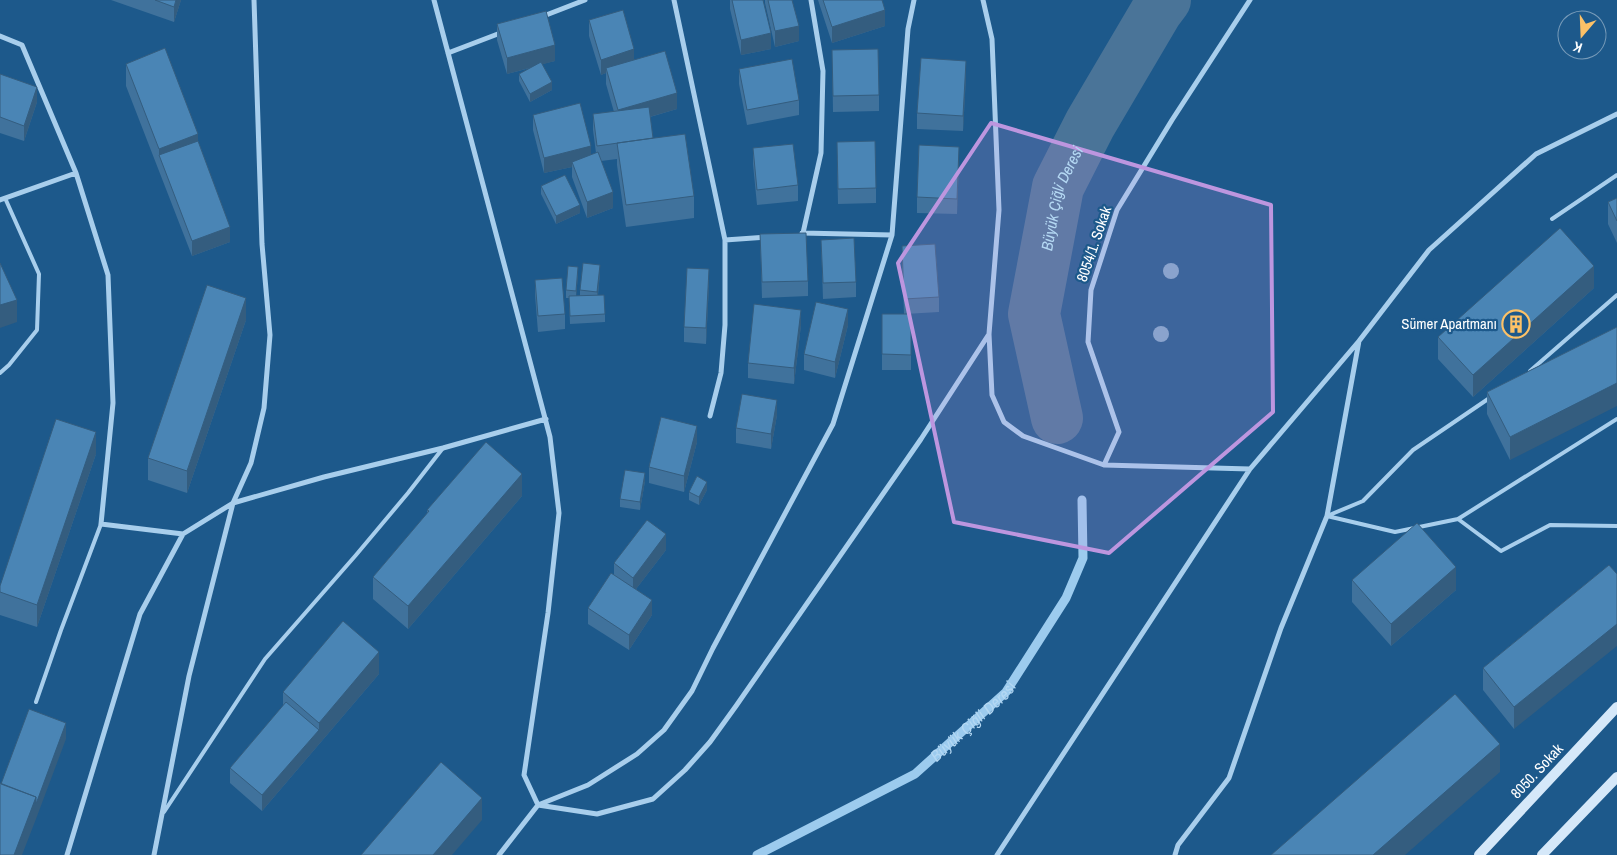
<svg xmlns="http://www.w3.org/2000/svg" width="1617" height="855" font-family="'Archivo Narrow',sans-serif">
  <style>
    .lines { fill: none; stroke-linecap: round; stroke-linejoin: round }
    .stream { stroke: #9ccbee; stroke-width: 9 }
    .river { stroke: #4a7498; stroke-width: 52 }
    .lane { stroke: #a8ceec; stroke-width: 4 }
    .street { stroke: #a8ceec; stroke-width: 5 }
    .secondary { stroke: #d5e8f9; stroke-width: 10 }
    .tree { fill: #7ea7c8 }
    .wall { fill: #40729c }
    .shaded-wall { fill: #345d7f }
    .building { fill: #4a85b5; stroke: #345d7f }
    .marked { fill: #bd96df; fill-opacity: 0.2; stroke: #bd96df; stroke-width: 4; stroke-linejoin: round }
    .labels { text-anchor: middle; stroke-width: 4.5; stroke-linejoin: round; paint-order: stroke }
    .street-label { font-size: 15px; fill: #fff; stroke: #1d598b }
    .poi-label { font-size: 15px; fill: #fff; stroke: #1d598b; text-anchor: end }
    .water-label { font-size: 16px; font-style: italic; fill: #b4d8f3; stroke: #1d598b }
  </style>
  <rect width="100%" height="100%" fill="#1d598b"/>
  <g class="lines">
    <path class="stream" id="s1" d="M 757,855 L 915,774 L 1006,692 L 1066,598 L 1083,558 L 1082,500"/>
    <path class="river" id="s2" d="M 1057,418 L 1034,314 L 1058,187 L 1090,124 L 1156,12 L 1165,0"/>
    <path class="lane" d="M 1552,219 L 1617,175
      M 1530,371 L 1617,295
      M 0,373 L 9,365 L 37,330 L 39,274 L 5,198
      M 1327,516 L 1363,501 L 1413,450 L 1491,397
      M 1327,516 L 1395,532 L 1458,519 L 1501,551 L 1550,525 L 1617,526
      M 1458,519 L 1617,419
      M 36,702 L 61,630 L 101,524
      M 164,812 L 265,659 L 356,555 L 408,493 L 443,448"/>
    <path class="street" d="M 434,0 L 550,437 L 559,513 L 548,613 L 524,775 L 538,805 L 597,814 L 653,799 L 685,770 L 710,742 L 736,706 L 921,439 L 989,334
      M 674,0 L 725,240 L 725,325 L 721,373 L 710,416
      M 983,0 L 992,39 L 999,210 L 989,334 L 992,395 L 1004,422 L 1023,436 L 1104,465 L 1250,469
      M 541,17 L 585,0
      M 0,36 L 22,45 L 76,173 L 108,275 L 113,403 L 101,524 L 183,534 L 233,503 L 324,477 L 443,448 L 546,419
      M 448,53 L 503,32
      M 0,200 L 76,173
      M 802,233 L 892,235
      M 803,233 L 821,153 L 823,71 L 811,0
      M 725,240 L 766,237
      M 1104,465 L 1119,432 L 1088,342 L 1091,290 L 1117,210 L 1172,120 L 1250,0
      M 67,855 L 140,614 L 183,534
      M 154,855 L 189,676 L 233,503 L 251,463 L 264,408 L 270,335 L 262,244 L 254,0
      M 499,855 L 538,805 L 588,785 L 637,754 L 664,730 L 692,691 L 713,648 L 833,424 L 892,235 L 908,29 L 914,0
      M 997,855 L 1250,469 L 1359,341 L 1429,250 L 1536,154 L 1617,114
      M 1175,855 L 1178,845 L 1229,778 L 1281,628 L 1327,516 L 1359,341"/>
    <path class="secondary" d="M 1479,855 L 1617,707
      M 1542,855 L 1617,777"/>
  </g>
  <g class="tree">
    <circle cx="1171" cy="271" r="8"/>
    <circle cx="1161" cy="334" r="8"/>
  </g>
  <path class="wall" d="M 111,0 L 181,0 L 174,22 Z
    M 730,0 L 763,0 L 771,49 L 741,55 L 730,9 Z
    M 765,0 L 792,0 L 799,41 L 775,47 L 765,3 Z
    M 818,0 L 882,0 L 885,26 L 832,43 Z
    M 589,20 L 634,60 L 677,109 L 650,117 L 653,138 L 694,196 L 694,218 L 626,227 L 617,165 L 617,159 L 601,161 L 613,208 L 587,218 L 572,177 L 572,167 L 544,173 L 533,130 L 533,115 L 591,155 L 596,153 L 593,130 L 593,114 L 614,112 L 606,84 L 606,73 L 601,75 L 589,36 Z
    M 497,24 L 555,61 L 542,64 L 552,90 L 530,102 L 519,81 L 519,74 L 530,68 L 507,74 L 497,40 Z
    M 832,50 L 879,95 L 879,111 L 833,112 Z
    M 126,64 L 198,141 L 230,242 L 192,256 L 126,86 Z
    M 739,69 L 799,100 L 799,115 L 747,125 L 739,84 Z
    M 0,74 L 37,102 L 24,141 L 0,133 Z
    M 966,76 L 963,131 L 917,129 L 917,113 Z
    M 753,148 L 798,185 L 798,201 L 757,205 L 753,164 Z
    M 837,158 L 876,188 L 876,203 L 838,204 Z
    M 959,162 L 957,214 L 917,213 L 917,197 Z
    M 541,186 L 580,213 L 556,224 L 541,194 Z
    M 1617,198 L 1617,243 L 1608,224 L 1608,202 Z
    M 760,234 L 808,281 L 808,296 L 762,298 Z
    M 821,240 L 856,282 L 856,297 L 823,299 Z
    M 902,246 L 939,297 L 939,312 L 905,314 L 911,314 L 911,370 L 882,370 L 882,314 L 904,314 L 902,261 Z
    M 600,273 L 598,295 L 605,314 L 605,322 L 570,324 L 569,298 L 566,298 L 566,290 L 578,275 L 576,296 L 580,296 L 580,290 Z
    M 535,280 L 565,314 L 565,329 L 538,332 L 535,295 Z
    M 709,284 L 706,344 L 684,342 L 684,327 Z
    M 1594,288 L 1473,397 L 1438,359 L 1438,337 Z
    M 246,320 L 187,493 L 148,480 L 148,458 Z
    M 801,325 L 794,384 L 748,378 L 748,363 Z
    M 848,325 L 835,378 L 804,370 L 804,354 Z
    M 1617,327 L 1510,460 L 1487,414 L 1487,392 Z
    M 777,415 L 771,449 L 736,443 L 736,428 Z
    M 697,442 L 684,492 L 649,483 L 649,467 Z
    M 96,454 L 37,627 L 0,615 L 0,586 Z
    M 645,481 L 640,510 L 620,507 L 620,499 Z
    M 707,490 L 699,505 L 689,500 L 689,492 Z
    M 522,496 L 408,629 L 373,599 L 373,577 L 427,514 L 427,510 Z
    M 666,550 L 636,589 L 652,615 L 629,650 L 588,624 L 588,608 L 614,575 L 614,563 Z
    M 1609,565 L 1514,729 L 1483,690 L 1483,668 Z
    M 1352,580 L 1456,590 L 1391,646 L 1352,602 Z
    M 379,674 L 262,811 L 230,783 L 230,768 L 283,706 L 283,692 Z"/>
  <path class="shaded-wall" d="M 176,0 L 181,0 L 174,22 L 174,7 Z
    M 885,10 L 885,26 L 832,43 L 832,27 Z
    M 799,26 L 799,41 L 775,47 L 775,31 Z
    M 771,33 L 771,49 L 741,55 L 741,40 Z
    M 555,45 L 555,61 L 507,74 L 507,58 Z
    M 634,49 L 634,65 L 606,68 L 606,73 L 601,75 L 601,60 Z
    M 966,61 L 966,76 L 963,131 L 963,116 Z
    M 552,82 L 552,90 L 530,102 L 530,94 Z
    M 37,87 L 37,102 L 24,141 L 24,126 Z
    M 677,93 L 677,109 L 618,126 L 618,110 Z
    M 198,134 L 198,157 L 159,155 L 159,149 Z
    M 591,146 L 591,162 L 572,162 L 572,167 L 544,173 L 544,158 Z
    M 959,147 L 959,162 L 957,214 L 957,199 Z
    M 613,192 L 613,208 L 587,218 L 587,202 Z
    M 580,205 L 580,213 L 556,224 L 556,216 Z
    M 230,227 L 230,242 L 192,256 L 192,241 Z
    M 600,265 L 600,273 L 597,300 L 597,292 Z
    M 1594,266 L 1594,288 L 1473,397 L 1473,375 Z
    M 578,267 L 578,275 L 576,299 L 576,291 Z
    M 709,269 L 709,284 L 706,344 L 706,328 Z
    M 246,298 L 246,320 L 187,493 L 187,471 Z
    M 17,300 L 17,322 L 0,328 L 0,305 Z
    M 848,309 L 848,325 L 835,378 L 835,362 Z
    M 801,310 L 801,325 L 794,384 L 794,368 Z
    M 1617,383 L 1617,406 L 1510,460 L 1510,437 Z
    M 777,400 L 777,415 L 771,449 L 771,434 Z
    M 697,426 L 697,442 L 684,492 L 684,476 Z
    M 96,432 L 96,454 L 37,627 L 37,605 Z
    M 645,473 L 645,481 L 640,510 L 640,502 Z
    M 522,474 L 522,496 L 408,629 L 408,606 Z
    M 707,482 L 707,490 L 699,505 L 699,497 Z
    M 666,534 L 666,550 L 633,593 L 633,578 Z
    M 1456,567 L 1456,590 L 1391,646 L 1391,624 Z
    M 652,600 L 652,615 L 629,650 L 629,635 Z
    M 1617,624 L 1617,646 L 1514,729 L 1514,707 Z
    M 379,652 L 379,674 L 262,811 L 262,795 L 319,730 L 319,723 Z
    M 66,723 L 66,739 L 36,819 L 36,804 Z
    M 1500,744 L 1500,772 L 1405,855 L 1373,855 Z
    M 36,797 L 36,819 L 22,855 L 14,855 Z
    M 482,798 L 482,820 L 452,855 L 433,855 Z"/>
  <path class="building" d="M 155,0 L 176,0 L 174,7 Z
    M 732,0 L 763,0 L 771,33 L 741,40 Z
    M 768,0 L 792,0 L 799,26 L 775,31 Z
    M 823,0 L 882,0 L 885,10 L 832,27 Z
    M 623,10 L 634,49 L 601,60 L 589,20 Z
    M 546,11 L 555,45 L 507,58 L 497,24 Z
    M 165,48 L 198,134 L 159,149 L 126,64 Z
    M 878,49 L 879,95 L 833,96 L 832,50 Z
    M 665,51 L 677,93 L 618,110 L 606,68 Z
    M 921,58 L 966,61 L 963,116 L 917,113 Z
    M 792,59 L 799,100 L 747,110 L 739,69 Z
    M 541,62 L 552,82 L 530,94 L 519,74 Z
    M 0,74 L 37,87 L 24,126 L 0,117 Z
    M 580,103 L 591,146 L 544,158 L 533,115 Z
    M 649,107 L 653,138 L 597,146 L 593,114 Z
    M 685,134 L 694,196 L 626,205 L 617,143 Z
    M 198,141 L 230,227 L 192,241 L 159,155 Z
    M 875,141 L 876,188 L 838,189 L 837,142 Z
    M 793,144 L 798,185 L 757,190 L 753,148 Z
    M 919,145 L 959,147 L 957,199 L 917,197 Z
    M 598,152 L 613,192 L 587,202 L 572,162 Z
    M 565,175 L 580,205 L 556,216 L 541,186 Z
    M 1617,198 L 1617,221 L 1608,202 Z
    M 1560,228 L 1594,266 L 1473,375 L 1438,337 Z
    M 806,233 L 808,281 L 762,282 L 760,234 Z
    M 854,238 L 856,282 L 823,283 L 821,240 Z
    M 935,244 L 939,297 L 904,299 L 902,246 Z
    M 0,263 L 17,300 L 0,305 Z
    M 583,263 L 600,265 L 597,292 L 580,290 Z
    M 568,266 L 578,267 L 576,291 L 566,290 Z
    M 687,268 L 709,269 L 706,328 L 684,327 Z
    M 562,278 L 565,314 L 538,316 L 535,280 Z
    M 207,285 L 246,298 L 187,471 L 148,458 Z
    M 604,295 L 605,314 L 570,316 L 569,296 Z
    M 816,302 L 848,309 L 835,362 L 804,354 Z
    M 754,304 L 801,310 L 794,368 L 748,363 Z
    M 882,314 L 911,314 L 911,355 L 882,354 Z
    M 1617,327 L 1617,383 L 1510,437 L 1487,392 Z
    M 742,394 L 777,400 L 771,434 L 736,428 Z
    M 661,417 L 697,426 L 684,476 L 649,467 Z
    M 56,419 L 96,432 L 37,605 L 0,592 L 0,586 Z
    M 486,442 L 522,474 L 408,606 L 373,577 L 429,511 L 427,510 Z
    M 625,470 L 645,473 L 640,502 L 620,499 Z
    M 697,476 L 707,482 L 699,497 L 689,492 Z
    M 647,520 L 666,534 L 633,578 L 614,563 Z
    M 1417,523 L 1456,567 L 1391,624 L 1352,580 Z
    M 1609,565 L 1617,574 L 1617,624 L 1514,707 L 1483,668 Z
    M 611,573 L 652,600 L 629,635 L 588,608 Z
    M 343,621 L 379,652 L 319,723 L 283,692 Z
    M 1455,694 L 1500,744 L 1373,855 L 1271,855 Z
    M 286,702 L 319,730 L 262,795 L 230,768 Z
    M 29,709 L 66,723 L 36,804 L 36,797 L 1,784 Z
    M 441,762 L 482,798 L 433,855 L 361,855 Z
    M 0,783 L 36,797 L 14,855 L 0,855 Z"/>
  <path class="marked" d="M 991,123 L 1271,205 L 1273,412 L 1109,553 L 954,522 L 898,263 Z"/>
  <defs>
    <g id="building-ring" transform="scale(1.4375)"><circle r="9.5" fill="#1d598b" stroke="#fcc167" stroke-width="1.5"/><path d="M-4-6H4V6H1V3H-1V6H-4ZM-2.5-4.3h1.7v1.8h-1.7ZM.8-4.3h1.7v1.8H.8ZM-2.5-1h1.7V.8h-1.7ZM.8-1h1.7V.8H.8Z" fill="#fcc167"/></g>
  </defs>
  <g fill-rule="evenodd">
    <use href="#building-ring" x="1516" y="324"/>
  </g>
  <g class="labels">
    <g class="street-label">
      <text transform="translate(1094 244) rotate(-71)" y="5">8054/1. Sokak</text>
      <text transform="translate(1537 771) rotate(-47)" y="5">8050. Sokak</text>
    </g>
    <g class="poi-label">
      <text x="1497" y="329">Sümer Apartmanı</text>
    </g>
    <g class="water-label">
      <text dy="6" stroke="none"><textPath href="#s2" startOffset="226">Büyük Çiğli Deresi</textPath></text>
      <text dy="6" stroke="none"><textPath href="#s1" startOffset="256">Büyük Çiğli Deresi</textPath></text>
    </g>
  </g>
  <g transform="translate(1582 35) rotate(199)"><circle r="24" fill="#1d598b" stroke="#779bb9"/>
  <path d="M0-4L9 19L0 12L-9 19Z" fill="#fcc167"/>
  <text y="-8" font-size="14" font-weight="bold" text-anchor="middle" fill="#ffffff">K</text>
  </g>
</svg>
